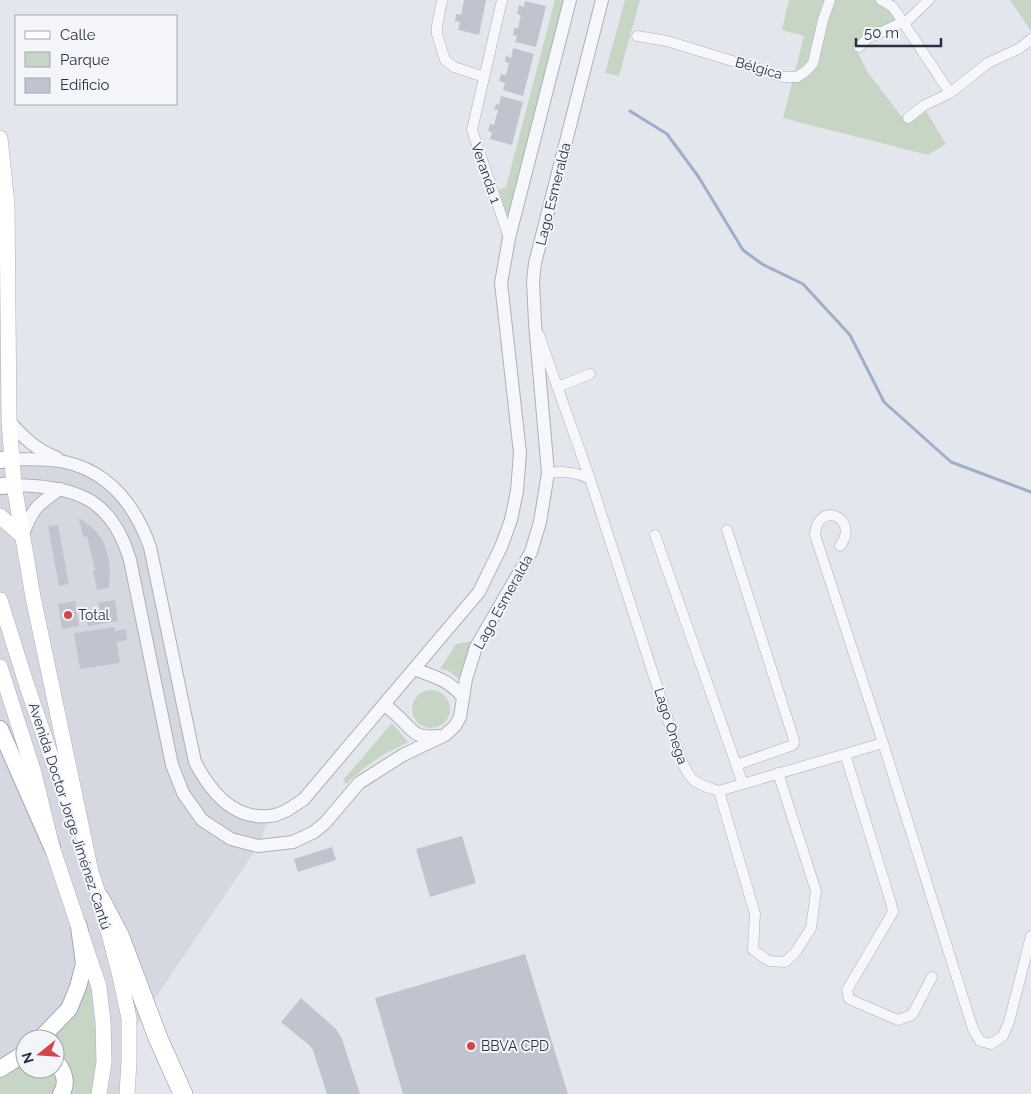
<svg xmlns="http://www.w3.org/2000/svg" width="1031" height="1094" font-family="Raleway,sans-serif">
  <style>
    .built { fill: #d5d8e1; fill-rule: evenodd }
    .green { fill: #c7d6c4 }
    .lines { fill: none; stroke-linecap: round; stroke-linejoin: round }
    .stream { stroke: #9dafcd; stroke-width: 3 }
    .building { fill: #c0c4cf }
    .minor-casing { stroke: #acb0ba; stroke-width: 11 }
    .tertiary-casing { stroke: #acb0ba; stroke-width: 14 }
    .secondary-casing { stroke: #acb0ba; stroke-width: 16 }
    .primary-casing { stroke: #a2a8b8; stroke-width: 18 }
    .motorway-casing { stroke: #8a91a3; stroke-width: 20 }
    .minor { stroke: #f6f7fa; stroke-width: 10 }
    .tertiary { stroke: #f6f7fa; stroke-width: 12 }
    .secondary { stroke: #fff; stroke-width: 15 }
    .primary { stroke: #fff; stroke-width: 16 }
    .motorway { stroke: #fff; stroke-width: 19 }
    .poi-dot { fill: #d54449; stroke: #f3f5f9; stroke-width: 2 }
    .labels { text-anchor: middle; stroke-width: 4; stroke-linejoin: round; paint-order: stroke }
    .street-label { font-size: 14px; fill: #2a3145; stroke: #f3f5f9 }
    .poi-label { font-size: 14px; fill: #2a3145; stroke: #f3f5f9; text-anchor: start }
  </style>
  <rect width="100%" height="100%" fill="#e3e6ec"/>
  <path class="built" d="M 0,140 L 11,459 L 89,470 L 136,513 L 191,744 L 219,798 L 270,816 L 258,846 L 129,1037 L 127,1094 L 0,1094 ZM 25,1039 L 55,1039 L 55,1069 L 25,1069 Z"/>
  <path class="green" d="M 555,0 L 570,0 L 509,238 L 492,193 L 506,187 Z
    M 625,0 L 640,0 L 619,76 L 605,73 Z
    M 789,0 L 894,0 L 907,20 L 857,51 L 867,71 L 901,116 L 908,118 L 923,106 L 946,144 L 928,155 L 783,118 L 804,36 L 782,30 Z
    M 1010,0 L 1031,0 L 1031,31 Z
    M 472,641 L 459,679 L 447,670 L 440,669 L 456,644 Z
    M412 709a19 19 0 1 1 38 0a19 19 0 1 1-38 0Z
    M 392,723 L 408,742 L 381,756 L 363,769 L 346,784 L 343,780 Z
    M 84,964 L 99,987 L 99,1094 L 0,1094 L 0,1069 L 25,1053 L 25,1069 L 55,1069 L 55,1039 L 40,1039 L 51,1028 Z"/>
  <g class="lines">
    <path class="stream" d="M 630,111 L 667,134 L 698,176 L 743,250 L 762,264 L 803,284 L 850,335 L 884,402 L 951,462 L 1031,492"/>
  </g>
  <path class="building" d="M 464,0 L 486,0 L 479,35 L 458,30 L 460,22 L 455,21 L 456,14 L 461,15 Z
    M 525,1 L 546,6 L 536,47 L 515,42 L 517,36 L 513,35 L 514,28 L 518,28 L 521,15 L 517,14 L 519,5 L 524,7 Z
    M 513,48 L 534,54 L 523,96 L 503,90 L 505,83 L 499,81 L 501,74 L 506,75 L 509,63 L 505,62 L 506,56 L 511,58 Z
    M 501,96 L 523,102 L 512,145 L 490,139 L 492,132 L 488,131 L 490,124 L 494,125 L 498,110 L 494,109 L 496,104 L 499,105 Z
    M 79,518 L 93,528 L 102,539 L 107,552 L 110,570 L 109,588 L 97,590 L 93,570 L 95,570 L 87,536 L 83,537 Z
    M 58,525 L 69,584 L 59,586 L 48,526 Z
    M 115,600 L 118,621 L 88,626 L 86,613 L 100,610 L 98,603 Z
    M 75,601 L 79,626 L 62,629 L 58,604 Z
    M 115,627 L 115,631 L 126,629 L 127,640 L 117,642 L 120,663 L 80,669 L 74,633 Z
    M 462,836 L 476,883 L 430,897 L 416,849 Z
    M 332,847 L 336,860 L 298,872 L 294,859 Z
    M 525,954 L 568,1094 L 403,1094 L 375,998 Z
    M 301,998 L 336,1029 L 342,1039 L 360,1094 L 327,1094 L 313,1050 L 309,1045 L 281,1022 Z"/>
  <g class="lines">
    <g class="minor-casing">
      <path id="minor" d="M 442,0 L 437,26 L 437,34 L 445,60 L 454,67 L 484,77
        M 502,0 L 472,130 L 509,238
        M 881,0 L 893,7 L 950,93
        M 637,36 L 667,41 L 784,77 L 797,77 L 806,71 L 813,63 L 823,20 L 830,0
        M 859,47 L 868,38 L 908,20 L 929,0
        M 908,118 L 923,106 L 950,93 L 988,63 L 1020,48 L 1031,39
        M 539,335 L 590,479 L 680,757 C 690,781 694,784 719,791 L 883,743
        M 557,387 L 590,374
        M 548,473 C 564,471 576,472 590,479
        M 727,530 L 794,740 L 793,745 L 736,765
        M 655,535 L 743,784
        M 840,546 C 861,518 817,499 815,535 L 883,743 L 973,1029 L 980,1041 L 991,1044 L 1003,1036 L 1009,1022 L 1031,936
        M 845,754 L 891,903 L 893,912 L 847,990 L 849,999 L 898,1020 L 912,1015 L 932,977
        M 719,791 L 755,914 L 753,950 L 769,961 L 785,962 L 795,953 L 811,928 L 816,891 L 778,773"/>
    </g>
    <g class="tertiary-casing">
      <path id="tertiary" d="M 9,421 C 24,438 35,449 57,458
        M 11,459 C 28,460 48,458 65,462 C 110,472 135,505 150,547 L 195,762 C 210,791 233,820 269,816 C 282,815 294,806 304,799 L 479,592 L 501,547 L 511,520 L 517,491 L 520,453 L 501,283 L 509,238 L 570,0
        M 14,485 C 75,487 111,496 130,560 L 172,765 L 183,793 L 202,820 L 231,839 L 258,846 L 293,842 L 314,832 L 325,823 L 359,783 L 403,755 L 445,735 L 455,726 L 460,717 L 466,679 L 476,647 L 531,552 L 540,522 L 548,473 L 535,323 L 533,281 L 535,263 L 602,0
        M 22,536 C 33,509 35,506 60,489
        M 414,669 C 435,677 447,679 462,696
        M 384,704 C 389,708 394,713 399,717 C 415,733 414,738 439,736"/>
    </g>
    <g class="secondary-casing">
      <path id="secondary" d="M 0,138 L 7,204 L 9,421 L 14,485 L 33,597 L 91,872
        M 0,516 L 22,536
        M 0,600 L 27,686 L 74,823
        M 0,667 L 34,773 L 52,847 L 99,987 L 103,1022 L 104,1062 L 99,1094
        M 88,863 L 100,899 L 119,972 L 129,1018 L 129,1062 L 127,1094"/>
    </g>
    <g class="primary-casing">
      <path id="primary" d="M 0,460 L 11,459
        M 0,486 L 14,485
        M 0,729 L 52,847
        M 40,1039 L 69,1009 L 78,987 L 84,964 L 79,926
        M 55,1061 C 63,1069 69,1083 61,1094
        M 0,1069 L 25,1053"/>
    </g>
    <g class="motorway-casing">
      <path id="motorway" d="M 100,899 L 120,937 L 158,1038 L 183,1094"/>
    </g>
    <use href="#minor" class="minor"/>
    <use href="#tertiary" class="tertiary"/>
    <use href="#secondary" class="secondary"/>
    <use href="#primary" class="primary"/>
    <use href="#motorway" class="motorway"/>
  </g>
  <g class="poi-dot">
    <circle cx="68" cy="615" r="5"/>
    <circle cx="471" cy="1046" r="5"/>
  </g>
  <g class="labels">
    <g class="street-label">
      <text transform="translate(759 68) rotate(16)" y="5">Bélgica</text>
      <text transform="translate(486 173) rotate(71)" y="5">Veranda 1</text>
      <text transform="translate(553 194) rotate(-76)" y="5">Lago Esmeralda</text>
      <text transform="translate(503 602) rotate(-61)" y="5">Lago Esmeralda</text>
      <text transform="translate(671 726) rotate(72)" y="5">Lago Onega</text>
      <text transform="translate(70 816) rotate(72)" y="5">Avenida Doctor Jorge Jiménez Cantú</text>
    </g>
    <g class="poi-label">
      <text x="78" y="620">Total</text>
      <text x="481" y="1051">BBVA CPD</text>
    </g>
  </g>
  <rect x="15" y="15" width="162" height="90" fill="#f3f5f9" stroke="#a3a7b1"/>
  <rect x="25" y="31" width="25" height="8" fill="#ffffff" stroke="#a3a7b1"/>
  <text x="60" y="40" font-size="15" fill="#2a3145">Calle</text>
  <rect x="25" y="52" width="25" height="15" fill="#c7d6c4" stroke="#a3a7b1"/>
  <text x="60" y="65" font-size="15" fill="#2a3145">Parque</text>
  <rect x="25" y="78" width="25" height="15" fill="#c0c4cf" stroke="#a3a7b1"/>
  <text x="60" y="90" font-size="15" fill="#2a3145">Edificio</text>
  <g transform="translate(40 1054) rotate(253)"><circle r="24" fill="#f3f5f9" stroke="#a3a7b1"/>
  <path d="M0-4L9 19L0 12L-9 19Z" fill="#d54449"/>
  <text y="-8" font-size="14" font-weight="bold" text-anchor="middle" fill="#2a3145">N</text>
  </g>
  <path d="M856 38v8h85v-8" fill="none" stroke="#2a3145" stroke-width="2.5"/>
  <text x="864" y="38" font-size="15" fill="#2a3145" stroke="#f3f5f9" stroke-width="4" paint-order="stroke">50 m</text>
</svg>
